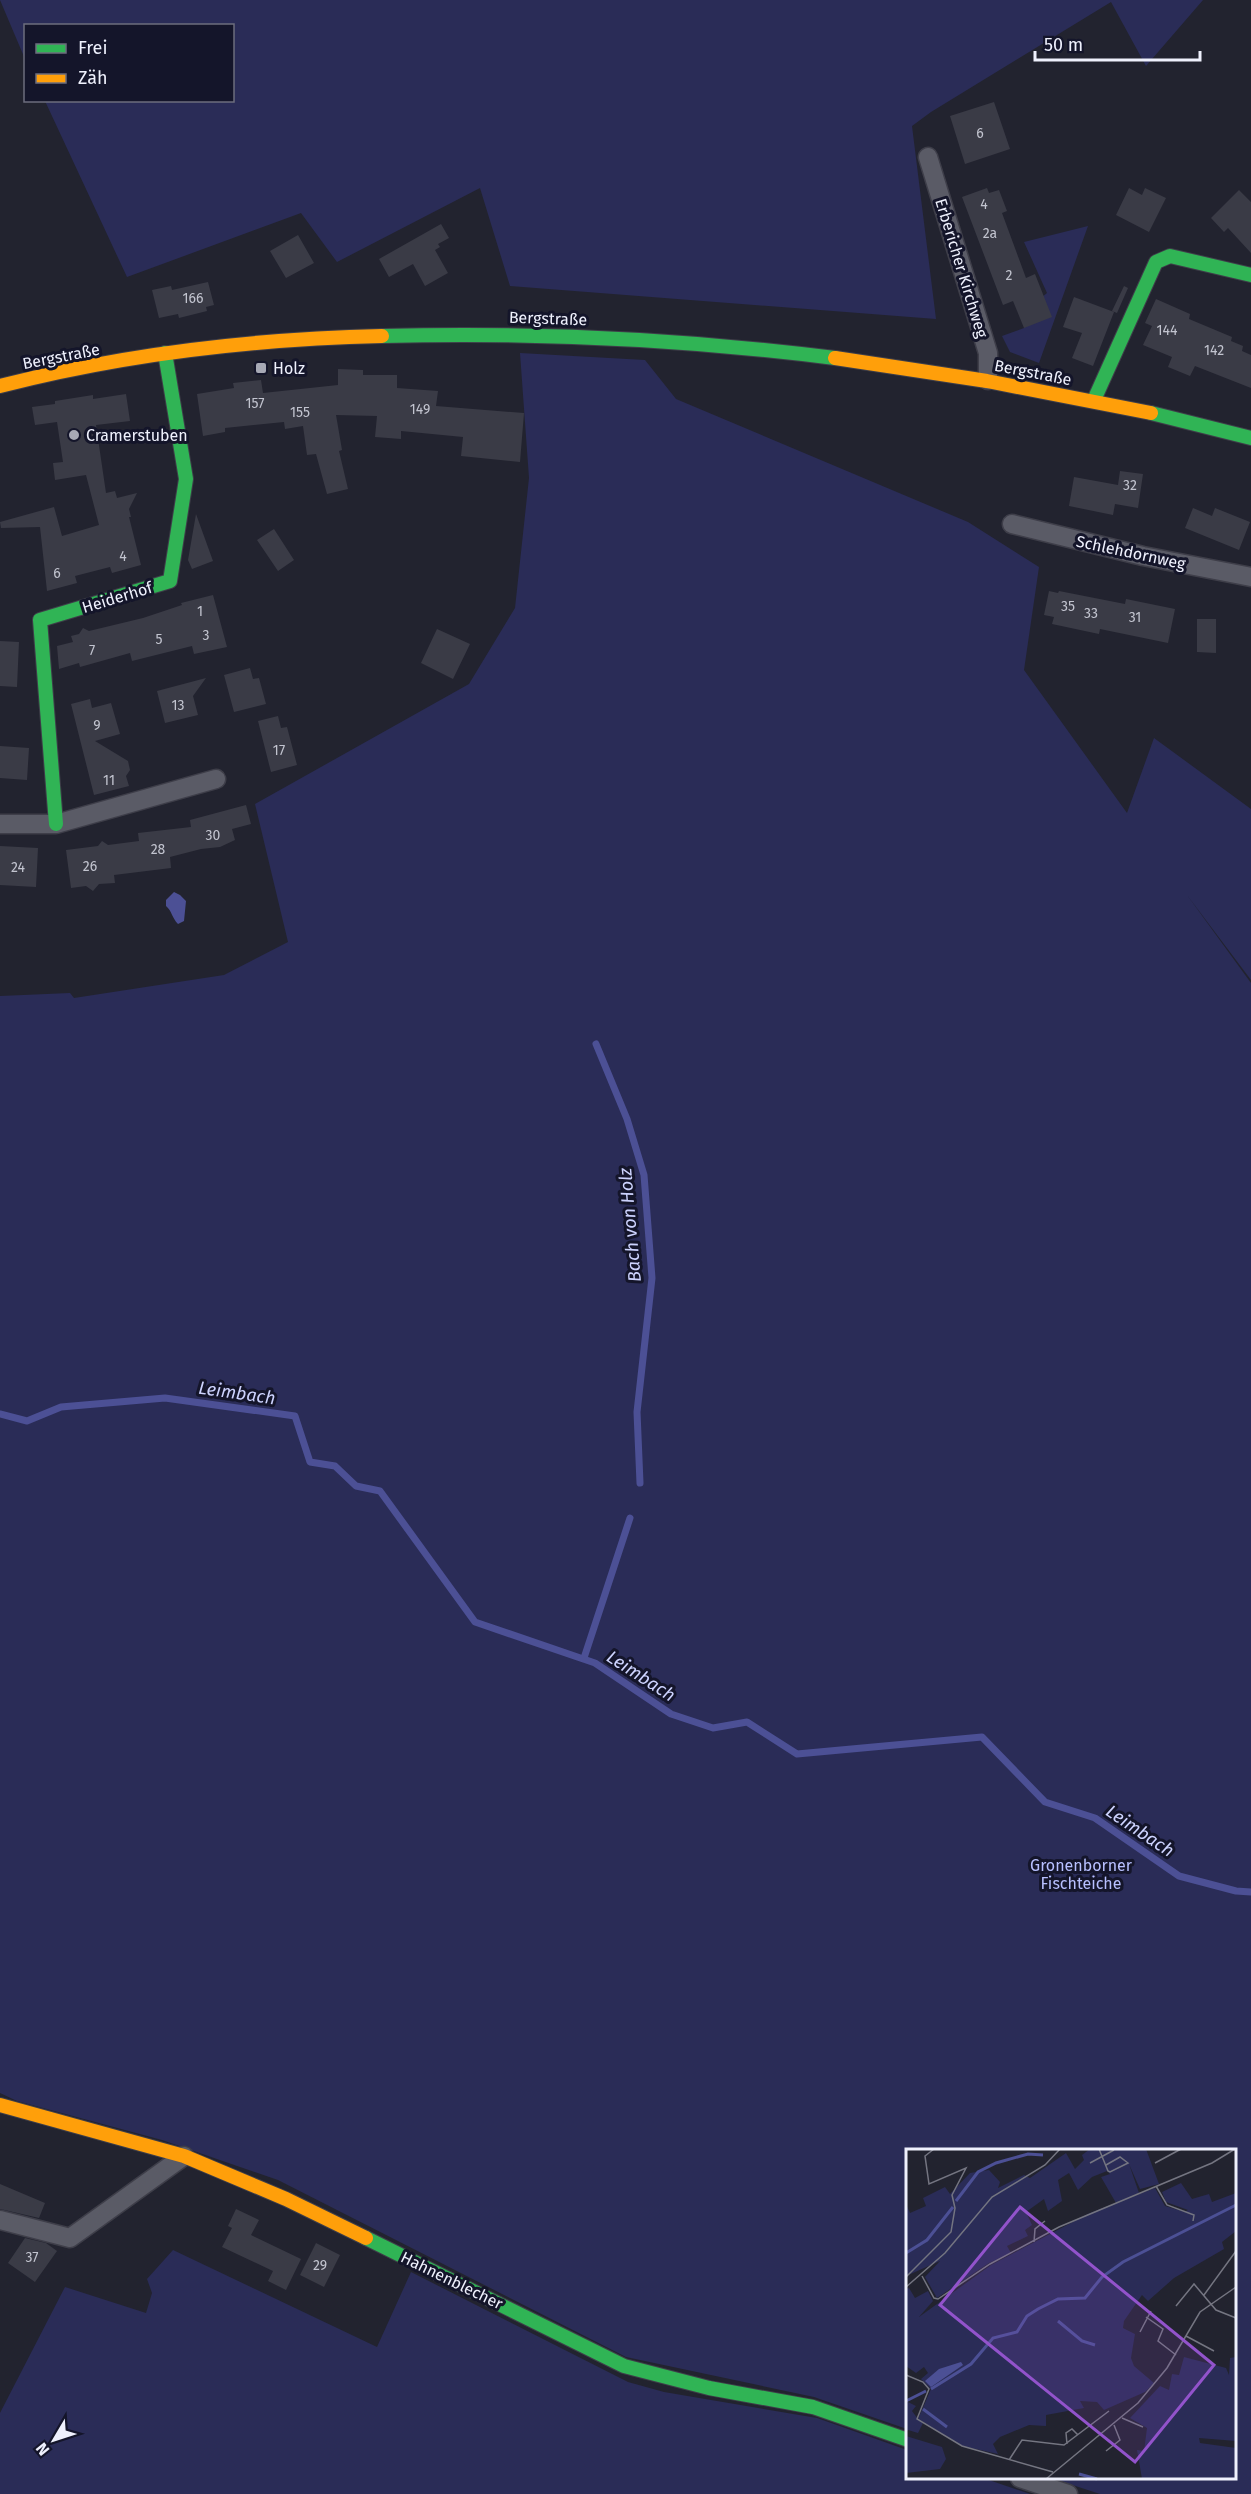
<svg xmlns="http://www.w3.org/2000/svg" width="1251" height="2494" font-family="'Fira Sans',sans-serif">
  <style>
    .green { fill: #2a2c57 }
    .water { fill: #4c5095 }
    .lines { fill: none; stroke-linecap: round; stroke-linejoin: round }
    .stream { stroke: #4c5095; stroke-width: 7 }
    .building { fill: #3a3b46 }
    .street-casing { stroke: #3e3e49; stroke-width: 21 }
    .fast-casing { stroke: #3e3e49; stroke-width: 16 }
    .slow-casing { stroke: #3e3e49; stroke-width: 16 }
    .street { stroke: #5a5b66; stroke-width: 18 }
    .fast { stroke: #30b455; stroke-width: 14 }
    .slow { stroke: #ff9f0a; stroke-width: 14 }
    .poi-dot { fill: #a7a9b5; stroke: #14152a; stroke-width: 2 }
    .labels { text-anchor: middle; stroke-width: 6; stroke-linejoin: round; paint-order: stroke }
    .number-label { font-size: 14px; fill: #c2c4cf }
    .street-label { font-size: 16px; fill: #eff1fd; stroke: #14152a }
    .poi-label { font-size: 16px; fill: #eff1fd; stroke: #14152a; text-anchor: start }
    .park-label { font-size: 16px; fill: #b8c0ff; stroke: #14152a }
    .water-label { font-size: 18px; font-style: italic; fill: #cdd3fe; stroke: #14152a }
    .inset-river { fill: none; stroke: #4c5095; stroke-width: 3 }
    .inset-road { fill: none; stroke: #747581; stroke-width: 1.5 }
    .view { fill: #9253cb; fill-opacity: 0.15; stroke: #9253cb; stroke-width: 3 }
    .inset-edge { fill: none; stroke: #eff1fd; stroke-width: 3 }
  </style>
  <rect width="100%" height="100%" fill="#22232f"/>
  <path class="green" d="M 0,0 L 1203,0 L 1146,66 L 1111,2 L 931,112 L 912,126 L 936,319 L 510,286 L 480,188 L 337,262 L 301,213 L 127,277 L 45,101 L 232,100 L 232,26 L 26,26 L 25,59 Z
    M 1088,226 L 1039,363 L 1010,352 L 1002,336 L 1024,328 L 1041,298 L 1047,293 L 1024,242 Z
    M 520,353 L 645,360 L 676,399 L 968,522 L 1039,567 L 1024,670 L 1127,813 L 1154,738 L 1251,809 L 1251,980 L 1187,895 L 1251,983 L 1251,2494 L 1100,2494 L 1051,2478 L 1234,2478 L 1234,2150 L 908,2150 L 907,2429 L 814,2397 L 626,2357 L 278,2180 L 162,2140 L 17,2101 L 0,2093 L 0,996 L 70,993 L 74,998 L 224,975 L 288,942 L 255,804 L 469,684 L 515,608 L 529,478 Z
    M 173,2250 L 377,2347 L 411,2272 L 628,2382 L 664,2392 L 817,2418 L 907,2450 L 908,2478 L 983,2478 L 1030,2494 L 0,2494 L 0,2413 L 65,2287 L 146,2313 L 152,2293 L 147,2279 Z"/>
  <path class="water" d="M 174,892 L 180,895 L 186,901 L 184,921 L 178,924 C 172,918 172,911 166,906 L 166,900 Z"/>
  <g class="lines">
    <path class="stream" d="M 596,1044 L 627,1119 L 644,1175 L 652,1278 L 637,1412 L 640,1483
      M 0,1414 L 27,1421 L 61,1407 L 165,1398 L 295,1416 L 310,1462 L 335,1466 L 356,1486 L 380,1491 L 475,1622 L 595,1663 L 671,1714 L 713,1728 L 747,1722 L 797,1754 L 982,1737 L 1045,1802 L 1095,1818 L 1179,1876 L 1236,1891 L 1251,1892
      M 584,1658 L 630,1518"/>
  </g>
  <path class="building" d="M 994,102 L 1010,149 L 965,164 L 950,116 Z
    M 987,188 L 989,193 L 999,190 L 1007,211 L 1002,213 L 1026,278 L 1035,274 L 1052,317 L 1024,328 L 1013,301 L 1003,305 L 962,197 Z
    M 1129,188 L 1142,195 L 1145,188 L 1166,198 L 1149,232 L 1116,215 Z
    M 1239,190 L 1251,202 L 1251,253 L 1228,228 L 1224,232 L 1211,218 Z
    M 441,224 L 449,238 L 438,244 L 440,247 L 435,250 L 448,273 L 425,286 L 413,264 L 389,277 L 379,259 Z
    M 298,235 L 314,263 L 286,278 L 270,251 Z
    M 208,282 L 214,305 L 206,307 L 207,311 L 179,318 L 178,314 L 159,318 L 152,290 L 171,286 L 172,290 Z
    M 1124,286 L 1128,288 L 1117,313 L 1112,311 Z
    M 1074,297 L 1114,312 L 1093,366 L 1072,358 L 1082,333 L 1063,327 Z
    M 1156,299 L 1190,314 L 1189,319 L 1232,337 L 1231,341 L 1243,346 L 1242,351 L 1251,355 L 1251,388 L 1195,366 L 1190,376 L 1168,367 L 1172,357 L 1143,345 L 1152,326 L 1145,323 Z
    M 338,369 L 363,370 L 363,375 L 397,375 L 397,388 L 438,391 L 436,406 L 524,413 L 520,462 L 461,456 L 463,437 L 401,431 L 401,439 L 375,437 L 377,416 L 336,415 L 342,450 L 339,451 L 348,489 L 327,494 L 316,454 L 307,455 L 303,426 L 285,429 L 284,422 L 225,428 L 225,432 L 203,436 L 197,394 L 234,388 L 233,383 L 261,380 L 263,393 L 338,385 Z
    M 126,394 L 130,421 L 96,425 L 106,493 L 115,491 L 117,498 L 137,493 L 129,509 L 131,517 L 129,517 L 141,565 L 112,573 L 110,567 L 75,576 L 77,583 L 47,591 L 40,527 L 1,528 L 0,522 L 54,507 L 62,536 L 99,525 L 86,475 L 55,480 L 53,463 L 63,462 L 57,422 L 35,425 L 32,407 L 55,404 L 55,401 L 93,395 L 93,399 Z
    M 1120,471 L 1143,474 L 1138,508 L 1115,504 L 1113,515 L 1069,506 L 1074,477 L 1118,485 Z
    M 1193,508 L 1212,516 L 1215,508 L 1250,522 L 1239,550 L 1185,528 Z
    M 196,514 L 213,561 L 192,569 L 188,560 Z
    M 274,529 L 294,560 L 278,571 L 257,540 Z
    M 1049,591 L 1058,593 L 1059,591 L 1125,604 L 1126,599 L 1175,609 L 1168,643 L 1100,629 L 1099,634 L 1052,624 L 1054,617 L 1044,615 Z
    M 213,595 L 227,647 L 194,654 L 192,646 L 132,661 L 130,653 L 80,667 L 79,663 L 59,669 L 57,646 L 73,642 L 71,636 L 79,634 L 83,628 L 89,631 L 143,618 L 182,605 L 181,603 Z
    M 1197,619 L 1216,619 L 1216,653 L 1197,652 Z
    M 437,629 L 470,644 L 453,679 L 421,663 Z
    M 0,641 L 19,642 L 17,687 L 0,686 Z
    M 250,668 L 253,679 L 259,678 L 266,704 L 234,712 L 224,675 Z
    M 206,678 L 193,696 L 198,715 L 165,723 L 157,691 Z
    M 90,699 L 92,708 L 111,703 L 120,734 L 95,741 L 128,761 L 130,770 L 126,776 L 129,786 L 94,795 L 71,704 Z
    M 278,716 L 281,728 L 287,727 L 297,765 L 271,772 L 258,721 Z
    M 0,746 L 29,748 L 27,780 L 0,778 Z
    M 246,805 L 251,824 L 232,829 L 235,840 L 220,847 L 201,849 L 170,857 L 171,868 L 114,875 L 115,883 L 99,884 L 93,891 L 86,886 L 71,888 L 66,850 L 98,846 L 102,841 L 108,845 L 139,841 L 138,833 L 191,827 L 190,820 Z
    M 0,846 L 38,848 L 36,887 L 0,885 Z
    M 0,2184 L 45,2203 L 39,2218 L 0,2209 Z
    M 236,2209 L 259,2220 L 251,2235 L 301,2259 L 286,2290 L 268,2281 L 273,2271 L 222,2247 L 232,2228 L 228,2226 Z
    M 25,2238 L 46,2243 L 57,2251 L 35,2282 L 8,2263 Z
    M 316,2243 L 340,2255 L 324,2287 L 300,2275 Z"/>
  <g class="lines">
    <g class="street-casing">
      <path id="street" d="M 928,157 L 988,353 L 988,380
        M 1012,524 L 1143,556 L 1251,577
        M 0,824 L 56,824 L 216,779
        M 0,2220 L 70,2238 L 184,2156
        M 1020,2478 L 1068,2494"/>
    </g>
    <g class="fast-casing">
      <path id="fast" d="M 382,336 C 534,332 684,339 835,358
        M 1094,400 L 1156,262 L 1170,256 L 1251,275
        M 1151,413 L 1251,438
        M 56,824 L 40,620 L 170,581 L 186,479 L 165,353
        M 366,2238 L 624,2366 L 709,2388 L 813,2407 L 908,2440"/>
    </g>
    <g class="slow-casing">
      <path id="slow" d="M 835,358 L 987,381 L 1151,413
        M 0,386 C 124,354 254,339 382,336
        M 0,2105 L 184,2156 L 286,2199 L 366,2238"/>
    </g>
    <use href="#street" class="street"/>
    <use href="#fast" class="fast"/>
    <use href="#slow" class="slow"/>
  </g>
  <g class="poi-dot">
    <rect x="255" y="362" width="12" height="12" rx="3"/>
    <circle cx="74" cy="435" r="6"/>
  </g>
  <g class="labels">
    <g class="number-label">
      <text x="980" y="138">6</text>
      <text x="984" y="209">4</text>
      <text x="990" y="238">2a</text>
      <text x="1009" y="280">2</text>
      <text x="193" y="303">166</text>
      <text x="1167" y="335">144</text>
      <text x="1214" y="355">142</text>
      <text x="255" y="408">157</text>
      <text x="420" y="414">149</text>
      <text x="300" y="417">155</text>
      <text x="1130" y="490">32</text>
      <text x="123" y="561">4</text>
      <text x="57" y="578">6</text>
      <text x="1068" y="611">35</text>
      <text x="200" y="616">1</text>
      <text x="1091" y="618">33</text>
      <text x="1135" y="622">31</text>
      <text x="206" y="640">3</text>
      <text x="159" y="644">5</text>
      <text x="92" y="655">7</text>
      <text x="178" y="710">13</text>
      <text x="97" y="730">9</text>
      <text x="279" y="755">17</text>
      <text x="109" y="785">11</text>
      <text x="213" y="840">30</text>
      <text x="158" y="854">28</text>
      <text x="90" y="871">26</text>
      <text x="18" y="872">24</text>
      <text x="32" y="2262">37</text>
      <text x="320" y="2270">29</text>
    </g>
    <g class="street-label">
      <text transform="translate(962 268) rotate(73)" y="6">Erbericher Kirchweg</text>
      <text transform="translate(548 318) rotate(2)" y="6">Bergstraße</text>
      <text transform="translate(61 356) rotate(-11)" y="6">Bergstraße</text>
      <text transform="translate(1033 372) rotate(11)" y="6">Bergstraße</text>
      <text transform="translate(1131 552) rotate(12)" y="6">Schlehdornweg</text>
      <text transform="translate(117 597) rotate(-17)" y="6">Heiderhof</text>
      <text transform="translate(452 2280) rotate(26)" y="6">Hahnenblecher</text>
    </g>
    <g class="poi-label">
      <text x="273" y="374">Holz</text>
      <text x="86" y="441">Cramerstuben</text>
    </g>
    <g class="park-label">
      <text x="1081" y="1871">Gronenborner<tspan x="1081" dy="18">Fischteiche</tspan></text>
    </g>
    <g class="water-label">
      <text transform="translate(630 1225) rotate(-95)" y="6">Bach von Holz</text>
      <text transform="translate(237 1393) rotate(8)" y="6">Leimbach</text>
      <text transform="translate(641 1676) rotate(33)" y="6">Leimbach</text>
      <text transform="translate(1140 1831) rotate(34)" y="6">Leimbach</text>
    </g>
  </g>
  <g transform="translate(906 2149)">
    <rect width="330" height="330" fill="#22232f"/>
    <path d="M 184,0 L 240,0 L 253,35 L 234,40 L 223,15 L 233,44 L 210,54 L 195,28 L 204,25 L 201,22 L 186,28 L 172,41 L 163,24 L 152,31 L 156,52 L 142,62 L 138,50 L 120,63 L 126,76 L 119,81 L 122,87 L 101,97 L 105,104 L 83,114 L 31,149 L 19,128 L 34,112 L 0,127 L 0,55 L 4,64 L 20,57 L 17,49 L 39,38 L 44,45 L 64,24 L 83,21 L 94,33 L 92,39 L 118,26 L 124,29 L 160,4 L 169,20 L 178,11 L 176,6 ZM 275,34 L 286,50 L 303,45 L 306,53 L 330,44 L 330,82 L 316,93 L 318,100 L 268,129 L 242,152 L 236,146 L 218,172 L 217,179 L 229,185 L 225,209 L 228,217 L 248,234 L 239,243 L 198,261 L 191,253 L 174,252 L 178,259 L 140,266 L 140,277 L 123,276 L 94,288 L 87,295 L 92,305 L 56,297 L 14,271 L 17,274 L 12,284 L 2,281 L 0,284 L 0,252 L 10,257 L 6,262 L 12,270 L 25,240 L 15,230 L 22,224 L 18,218 L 10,224 L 0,217 L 0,140 L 3,139 L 9,149 L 22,142 L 27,152 L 13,168 L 85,116 L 184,64 L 249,39 L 259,57 L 279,63 L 282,61 L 260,53 L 256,43 ZM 278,208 L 320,219 L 323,226 L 324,209 L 330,208 L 330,292 L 293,289 L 294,294 L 330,299 L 330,330 L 236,330 L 231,301 L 238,302 L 241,279 L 224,269 L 254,237 L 263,241 L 266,225 L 273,226 ZM 0,287 L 36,298 L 40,310 L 34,320 L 0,324 Z" fill="#2a2c57"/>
    <path d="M 55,213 L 57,216 L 25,238 L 19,232 L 33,220 Z" fill="#4c5095"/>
    <path class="inset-river" d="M 50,52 L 72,23 L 90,14 L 122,5 L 137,6M 0,104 L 21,91 L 47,58M 152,172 L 176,192 L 189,196M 25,240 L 65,215 L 87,189 L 111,183 L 121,167 L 132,160 L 152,150 L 179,149 L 196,128 L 217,113 L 330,56M 0,252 L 20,242M 17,260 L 41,278M 173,325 L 191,330"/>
    <path class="inset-road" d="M 193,0 L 202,22 L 204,23 L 222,14 L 214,8 L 200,16M 184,14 L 208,1M 249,14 L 275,0M 250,37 L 261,56 L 288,66 L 287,72M 128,93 L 129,80 L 139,72M 16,127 L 28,149 L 32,150 L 84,115 L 153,78 L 306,14 L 329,0M 0,128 L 45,83 L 49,59 L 46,46 L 60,19 L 23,35 L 19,7 L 28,0M 0,138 L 39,104 L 86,48 L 139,16 L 154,0M 298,146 L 330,102M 270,157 L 288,135 L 310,161 L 330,169M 240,168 L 257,180 L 252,192 L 270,206M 234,183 L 245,162M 280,187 L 308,202M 0,226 L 17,233 L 23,240 L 11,270 L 56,297 L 147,323M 216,269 L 237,278M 161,295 L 160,284 L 166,280 L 172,286M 200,302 L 214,291 L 208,276M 103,311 L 116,291 L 158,296 L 203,262M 140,330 L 232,254 L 261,219 L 294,163 L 330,138"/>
    <path class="view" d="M 114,58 L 308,216 L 229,313 L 34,156 Z"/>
    <rect width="330" height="330" class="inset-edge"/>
  </g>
  <rect x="24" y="24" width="210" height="78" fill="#14152a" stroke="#6c6d7e" stroke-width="1.5"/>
  <rect x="36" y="44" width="30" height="9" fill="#30b455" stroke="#6c6d7e" stroke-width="1.5"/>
  <text x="78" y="54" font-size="18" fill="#eff1fd">Frei</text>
  <rect x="36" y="74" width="30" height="9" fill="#ff9f0a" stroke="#6c6d7e" stroke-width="1.5"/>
  <text x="78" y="84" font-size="18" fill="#eff1fd">Zäh</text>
  <g transform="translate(54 2440) rotate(231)" stroke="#14152a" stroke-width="4.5" paint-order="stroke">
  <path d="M0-4.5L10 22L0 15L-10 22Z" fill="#eff1fd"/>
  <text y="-9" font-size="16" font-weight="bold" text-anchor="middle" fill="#eff1fd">N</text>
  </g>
  <path d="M1035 51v9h165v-9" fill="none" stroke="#eff1fd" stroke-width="3"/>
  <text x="1044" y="51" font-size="18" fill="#eff1fd" stroke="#14152a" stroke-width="4.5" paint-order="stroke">50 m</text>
</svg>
